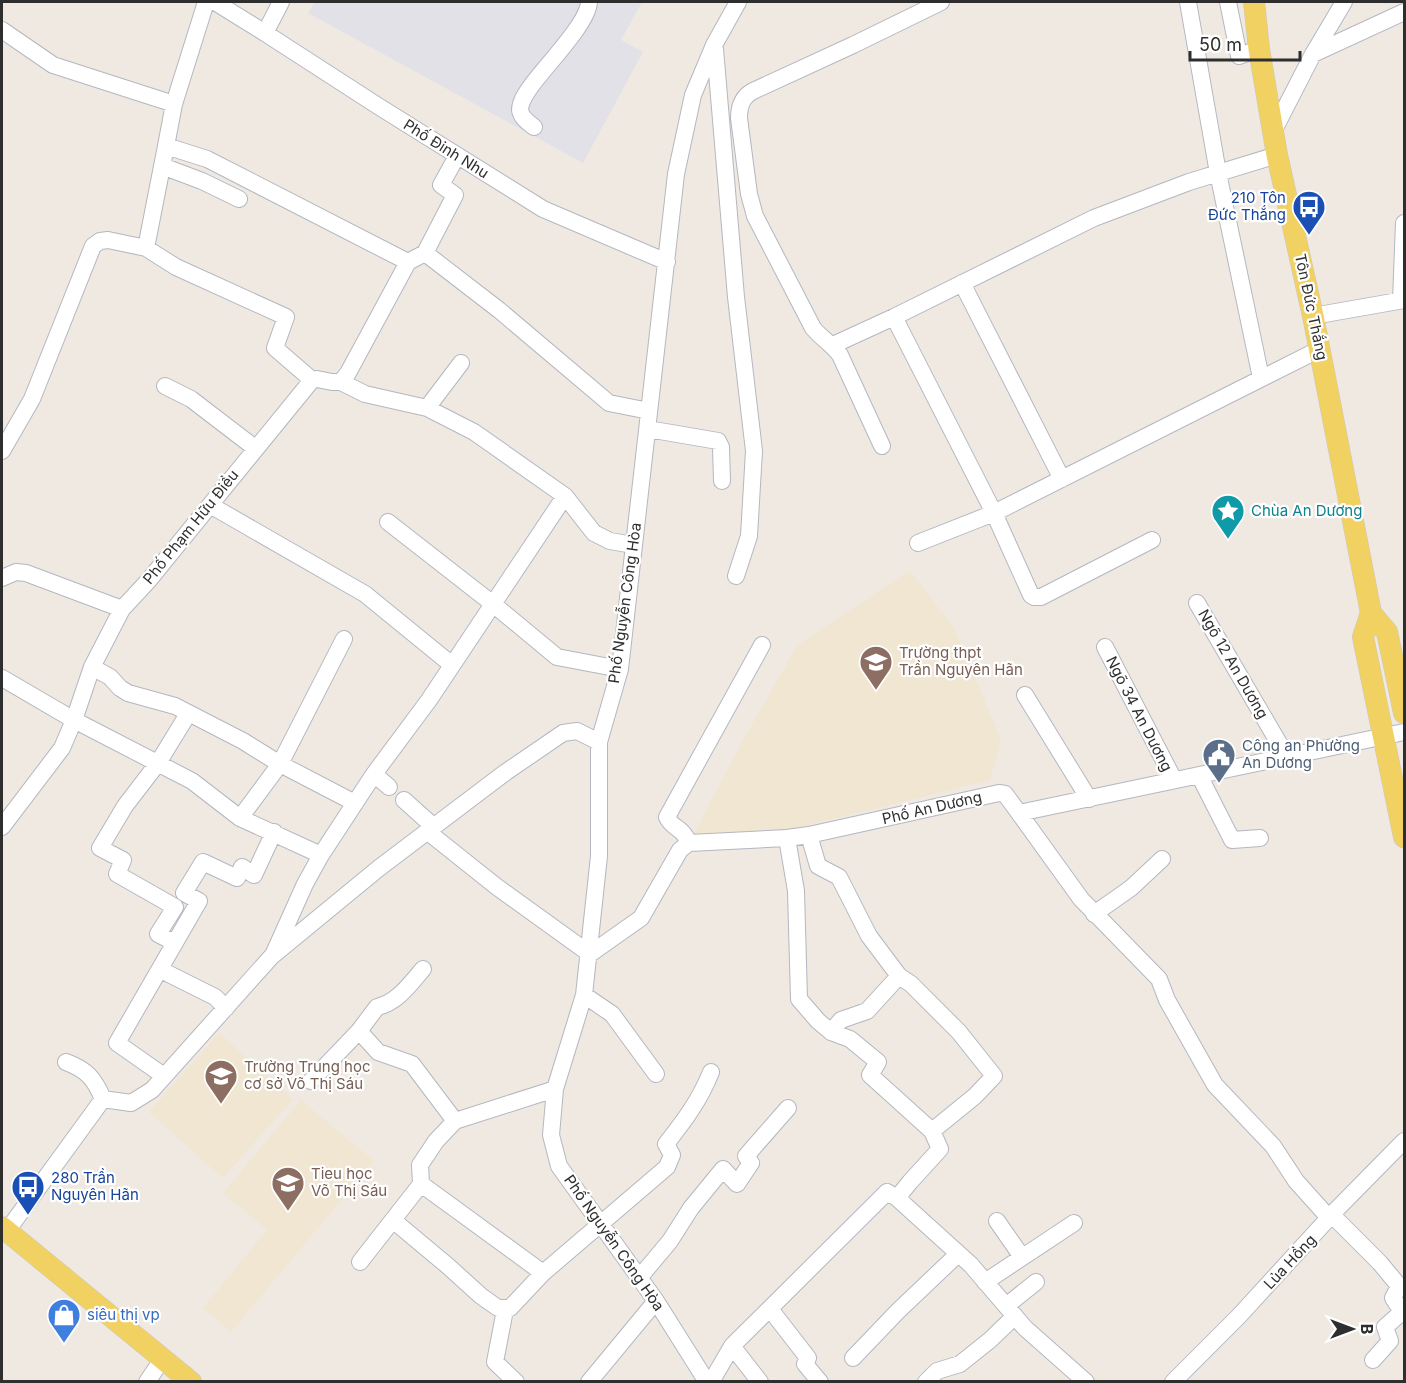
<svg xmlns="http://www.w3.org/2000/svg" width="1406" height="1383" font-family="Inter,sans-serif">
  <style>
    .industrial { fill: #e3e1e8 }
    .education { fill: #f0e6d1 }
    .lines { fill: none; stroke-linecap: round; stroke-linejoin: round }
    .minor-casing { stroke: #b4b7c1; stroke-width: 18 }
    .major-casing { stroke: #c9c9c9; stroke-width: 22 }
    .minor { stroke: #fff; stroke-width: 16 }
    .major { stroke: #f2d163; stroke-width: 21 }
    .labels { text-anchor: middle; stroke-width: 4.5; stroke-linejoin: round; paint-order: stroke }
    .street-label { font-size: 15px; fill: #2e2e2e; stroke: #fff }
    .transit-label { font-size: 15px; fill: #164399; stroke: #fff; text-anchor: end }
    .culture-label { font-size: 15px; fill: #0d838f; stroke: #fff; text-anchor: start }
    .education-label { font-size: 15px; fill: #785e54; stroke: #fff; text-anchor: start }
    .service-label { font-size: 15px; fill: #4e5e75; stroke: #fff; text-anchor: start }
    .shop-label { font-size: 15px; fill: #366cbe; stroke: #fff; text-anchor: start }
  </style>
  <rect width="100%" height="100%" fill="#efe9e1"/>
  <path class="industrial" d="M 315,2 L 642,2 L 621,40 L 643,52 L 583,163 L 308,13 Z"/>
  <path class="education" d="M 910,571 L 954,628 L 1001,740 L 990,780 L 776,833 L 692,837 L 746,735 L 797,646 Z
    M 219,1033 L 293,1099 L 223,1178 L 149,1112 Z
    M 301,1100 L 374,1161 L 231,1332 L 203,1308 L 267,1230 L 223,1193 Z"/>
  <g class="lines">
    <g class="minor-casing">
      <path id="minor" d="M 215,2 L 265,33
        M 281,2 L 265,33 L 378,106 L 543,209 L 667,262
        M 1188,2 L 1218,173 L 1261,378
        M 1228,2 L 1239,56 L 1259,49
        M 2,30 L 53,65 L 174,104
        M 715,49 L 736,297 L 754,451 L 749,536 L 736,576
        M 1313,54 L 1404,12
        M 534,127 C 529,123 521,118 520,110 C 520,102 525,95 529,89 C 543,68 588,24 589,2
        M 1274,130 L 1313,54 L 1344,2
        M 166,146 L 174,104 L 206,2
        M 162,166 L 202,181 L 239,199
        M 146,248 L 166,146 L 207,159 L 408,262 L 425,253 L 499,310 L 609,403 L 649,411
        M 425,253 L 455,195 L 441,185 L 457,156
        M 962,283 L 1062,479
        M 1401,300 L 1404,223
        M 1313,316 L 1404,300
        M 894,317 L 994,513 L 1031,595 L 1034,597 L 1041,597 L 1152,540
        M 833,345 L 894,317 L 1094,218 L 1189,182 L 1277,155
        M 341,382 L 348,373 L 408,262
        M 165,386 L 191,399 L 255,448
        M 427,408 L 461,363
        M 648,429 L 718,441 L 721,447 L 722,481
        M 882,446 L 840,355 C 832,344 821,338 813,328 L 755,216 L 749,194 L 739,118 C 739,106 742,97 753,91 L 853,45 L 941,2
        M 2,451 L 32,399 L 93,246 L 100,241 L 108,240 L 146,248 L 176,267 L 286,317 L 275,348 L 312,380
        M 210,505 L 365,594 L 452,665
        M 388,522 L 493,604 L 557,657 L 620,669
        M 918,543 L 994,513 L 1320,349
        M 2,578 L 16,572 L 26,573 L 122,609
        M 1197,603 L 1287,757
        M 1105,647 L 1174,780
        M 92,667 L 110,677 L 120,688 L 128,693 L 175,706 L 243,741 L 280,764 L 355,803
        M 2,678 L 74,720 L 192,781 L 240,818 L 321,855
        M 1025,695 L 1089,799
        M 374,774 L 389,787
        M 1199,775 L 1232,840 L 1260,838
        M 404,800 L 434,827
        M 1019,813 L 1081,899 L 1159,979 L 1167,1000 L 1215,1085 L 1273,1146 L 1296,1181 L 1330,1219
        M 240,818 L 280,764 L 344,639
        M 2,827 L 62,748 L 74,720 L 92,667 L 122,609 L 149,580 L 312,380 L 317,379 L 332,382 L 341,382 L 365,394 L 427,408 L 474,432 L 565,496
        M 428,832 L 497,887 L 590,954 L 641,918 L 680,850 L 689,843 L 787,838 L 809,835 L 999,793 L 1005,794 L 1019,813 L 1404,732
        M 809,835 L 818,866 L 839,877 L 869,936 L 899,976
        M 787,838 L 796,891 L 799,999 L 818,1021 L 831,1032 L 850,1039 L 878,1062 L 870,1075 L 932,1131 L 940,1149 L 910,1182 L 897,1198
        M 689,843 C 682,826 672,829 667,817 L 762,645
        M 1094,914 L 1131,888 L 1162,859
        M 175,943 L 158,934 L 175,907 L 117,874 L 123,860 L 100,848 L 125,806 L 158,763 L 188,714
        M 274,953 L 305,884 L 321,855 L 374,774 L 429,700 L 565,496 L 594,533 L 610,541 L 633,545
        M 161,970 L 215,997 L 226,1008
        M 584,995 L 612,1014 L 656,1074
        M 359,1031 L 378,1052 L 412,1064 L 455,1121 L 555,1089
        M 831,1032 L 841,1020 L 867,1011 L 899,976 L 911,984 L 959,1032 L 994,1076 L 975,1096 L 932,1131
        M 66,1062 C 87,1070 94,1078 103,1099
        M 164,1076 L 117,1043 L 199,901 L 184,893 L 203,862 L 237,878 L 242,867 L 254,875 L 274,832
        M 311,1081 L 359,1031 L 377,1007 C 397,1003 410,984 423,969
        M 421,1184 L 543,1273
        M 1332,1215 L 1380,1263 L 1399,1286 L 1393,1298 L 1402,1312 L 1385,1327 L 1390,1341 L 1373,1360
        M 394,1221 L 449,1267 L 481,1296 L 498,1308 L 510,1308 L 543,1273 L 667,1167 L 672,1155 L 666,1144 C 684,1121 700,1100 711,1072
        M 997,1221 L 1022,1257
        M 7,1231 L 103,1099 L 131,1103 L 152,1090 L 272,956 L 379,868 L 506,772 L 563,733 L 577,731 L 599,742
        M 360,1262 L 421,1184 L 420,1165 L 436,1141 L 455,1121
        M 639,1278 L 670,1241 L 691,1208 L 723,1169 L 737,1184 L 751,1163 L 746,1156 L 788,1108
        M 985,1282 L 1074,1223
        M 1006,1306 L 1036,1282
        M 770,1309 L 808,1358 L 805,1364 L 820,1382
        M 505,1310 L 495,1362 L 516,1382
        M 732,1346 L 760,1382
        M 853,1358 L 898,1311 L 958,1254
        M 147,1382 L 163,1358
        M 589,1382 L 656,1301
        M 707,1382 L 656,1301 L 559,1166 L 551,1135 L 555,1089 L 584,995 L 599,856 L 599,742 L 620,669 L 676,174 L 693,95 L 714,45 L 738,2
        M 711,1382 L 732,1346 L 887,1192 L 897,1198 L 971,1265 L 1025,1328 L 1086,1382
        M 926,1382 L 937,1371 L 960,1364 L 990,1340 L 1015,1316
        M 1173,1382 L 1239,1316 L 1337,1209 L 1404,1141"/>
    </g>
    <g class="major-casing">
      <path id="major" d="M 1254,2 L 1259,49 L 1277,155 L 1313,316 L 1371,613 L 1363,637 L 1404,837
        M 1371,613 L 1387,632 L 1404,713
        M 2,1227 L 191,1382"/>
    </g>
    <use href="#minor" class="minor"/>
    <use href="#major" class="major"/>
  </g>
  <defs>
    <g id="bus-pin" transform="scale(1.725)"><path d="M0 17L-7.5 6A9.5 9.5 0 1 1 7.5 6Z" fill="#1a4fb4" stroke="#fff"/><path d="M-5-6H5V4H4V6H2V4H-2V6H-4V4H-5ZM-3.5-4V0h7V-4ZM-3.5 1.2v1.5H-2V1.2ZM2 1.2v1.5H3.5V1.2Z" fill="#fff"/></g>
    <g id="sight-pin" transform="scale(1.725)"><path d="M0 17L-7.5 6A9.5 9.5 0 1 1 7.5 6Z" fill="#0f9aa8" stroke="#fff"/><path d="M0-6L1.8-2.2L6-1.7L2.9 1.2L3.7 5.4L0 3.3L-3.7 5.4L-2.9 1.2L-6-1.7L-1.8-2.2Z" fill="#fff"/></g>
    <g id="school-pin" transform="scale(1.725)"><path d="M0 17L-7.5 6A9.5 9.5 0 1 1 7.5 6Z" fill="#8d6e63" stroke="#fff"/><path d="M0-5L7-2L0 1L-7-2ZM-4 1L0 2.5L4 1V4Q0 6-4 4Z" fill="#fff"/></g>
    <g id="civic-pin" transform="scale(1.725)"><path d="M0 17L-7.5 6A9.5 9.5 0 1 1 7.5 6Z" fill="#5c6f8a" stroke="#fff"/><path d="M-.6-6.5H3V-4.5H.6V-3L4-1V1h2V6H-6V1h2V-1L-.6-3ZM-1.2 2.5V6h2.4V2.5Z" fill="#fff"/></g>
    <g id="shop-pin" transform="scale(1.725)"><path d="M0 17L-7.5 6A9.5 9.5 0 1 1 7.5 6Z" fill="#3f7fe0" stroke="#fff"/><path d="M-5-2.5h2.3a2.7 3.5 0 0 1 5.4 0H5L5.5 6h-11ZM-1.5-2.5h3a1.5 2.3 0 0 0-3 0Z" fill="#fff"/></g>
  </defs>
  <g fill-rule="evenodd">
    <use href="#bus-pin" x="1309" y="207"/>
    <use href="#sight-pin" x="1228" y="511"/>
    <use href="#school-pin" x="876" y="662"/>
    <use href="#civic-pin" x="1219" y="755"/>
    <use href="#school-pin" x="221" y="1076"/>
    <use href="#school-pin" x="288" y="1183"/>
    <use href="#bus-pin" x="28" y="1187"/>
    <use href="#shop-pin" x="64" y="1315"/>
  </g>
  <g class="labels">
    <g class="street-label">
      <text transform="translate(446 149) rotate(32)" y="5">Phố Đinh Nhu</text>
      <text transform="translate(1311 307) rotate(78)" y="5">Tôn Đức Thắng</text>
      <text transform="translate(191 527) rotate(-51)" y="5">Phố Phạm Hữu Điều</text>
      <text transform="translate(625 603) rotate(-82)" y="5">Phố Nguyễn Công Hòa</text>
      <text transform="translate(1233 664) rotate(60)" y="5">Ngõ 12 An Dương</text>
      <text transform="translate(1139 714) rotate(63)" y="5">Ngõ 34 An Dương</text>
      <text transform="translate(932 808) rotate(-13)" y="5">Phố An Dương</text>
      <text transform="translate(614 1243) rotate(55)" y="5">Phố Nguyễn Công Hòa</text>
      <text transform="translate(1290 1262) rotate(-47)" y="5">Lủa Hồng</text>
    </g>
    <g class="transit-label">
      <text x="1286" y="203">210 Tôn<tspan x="1286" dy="17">Đức Thắng</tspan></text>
      <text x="51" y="1183" text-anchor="start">280 Trần<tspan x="51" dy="17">Nguyên Hãn</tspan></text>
    </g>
    <g class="culture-label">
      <text x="1251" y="516">Chùa An Dương</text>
    </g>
    <g class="education-label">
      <text x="899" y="658">Trường thpt<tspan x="899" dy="17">Trần Nguyên Hãn</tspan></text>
      <text x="244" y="1072">Trường Trung học<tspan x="244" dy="17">cơ sở Võ Thị Sáu</tspan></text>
      <text x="311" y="1179">Tieu học<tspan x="311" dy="17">Võ Thị Sáu</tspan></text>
    </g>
    <g class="service-label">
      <text x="1242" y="751">Công an Phường<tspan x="1242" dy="17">An Dương</tspan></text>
    </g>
    <g class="shop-label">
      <text x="87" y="1320">siêu thị vp</text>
    </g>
  </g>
  <rect width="1406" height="1383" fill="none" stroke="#2e2e2e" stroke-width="6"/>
  <g transform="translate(1352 1329) rotate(90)" stroke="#ffffff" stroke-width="4.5" paint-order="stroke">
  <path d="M0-4.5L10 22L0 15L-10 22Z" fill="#2e2e2e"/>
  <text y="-9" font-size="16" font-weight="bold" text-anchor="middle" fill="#2e2e2e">B</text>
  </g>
  <path d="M1190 51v9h110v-9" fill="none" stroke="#2e2e2e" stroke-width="3"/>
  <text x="1199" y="51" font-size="18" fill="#2e2e2e" stroke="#ffffff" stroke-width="4.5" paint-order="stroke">50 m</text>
</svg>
